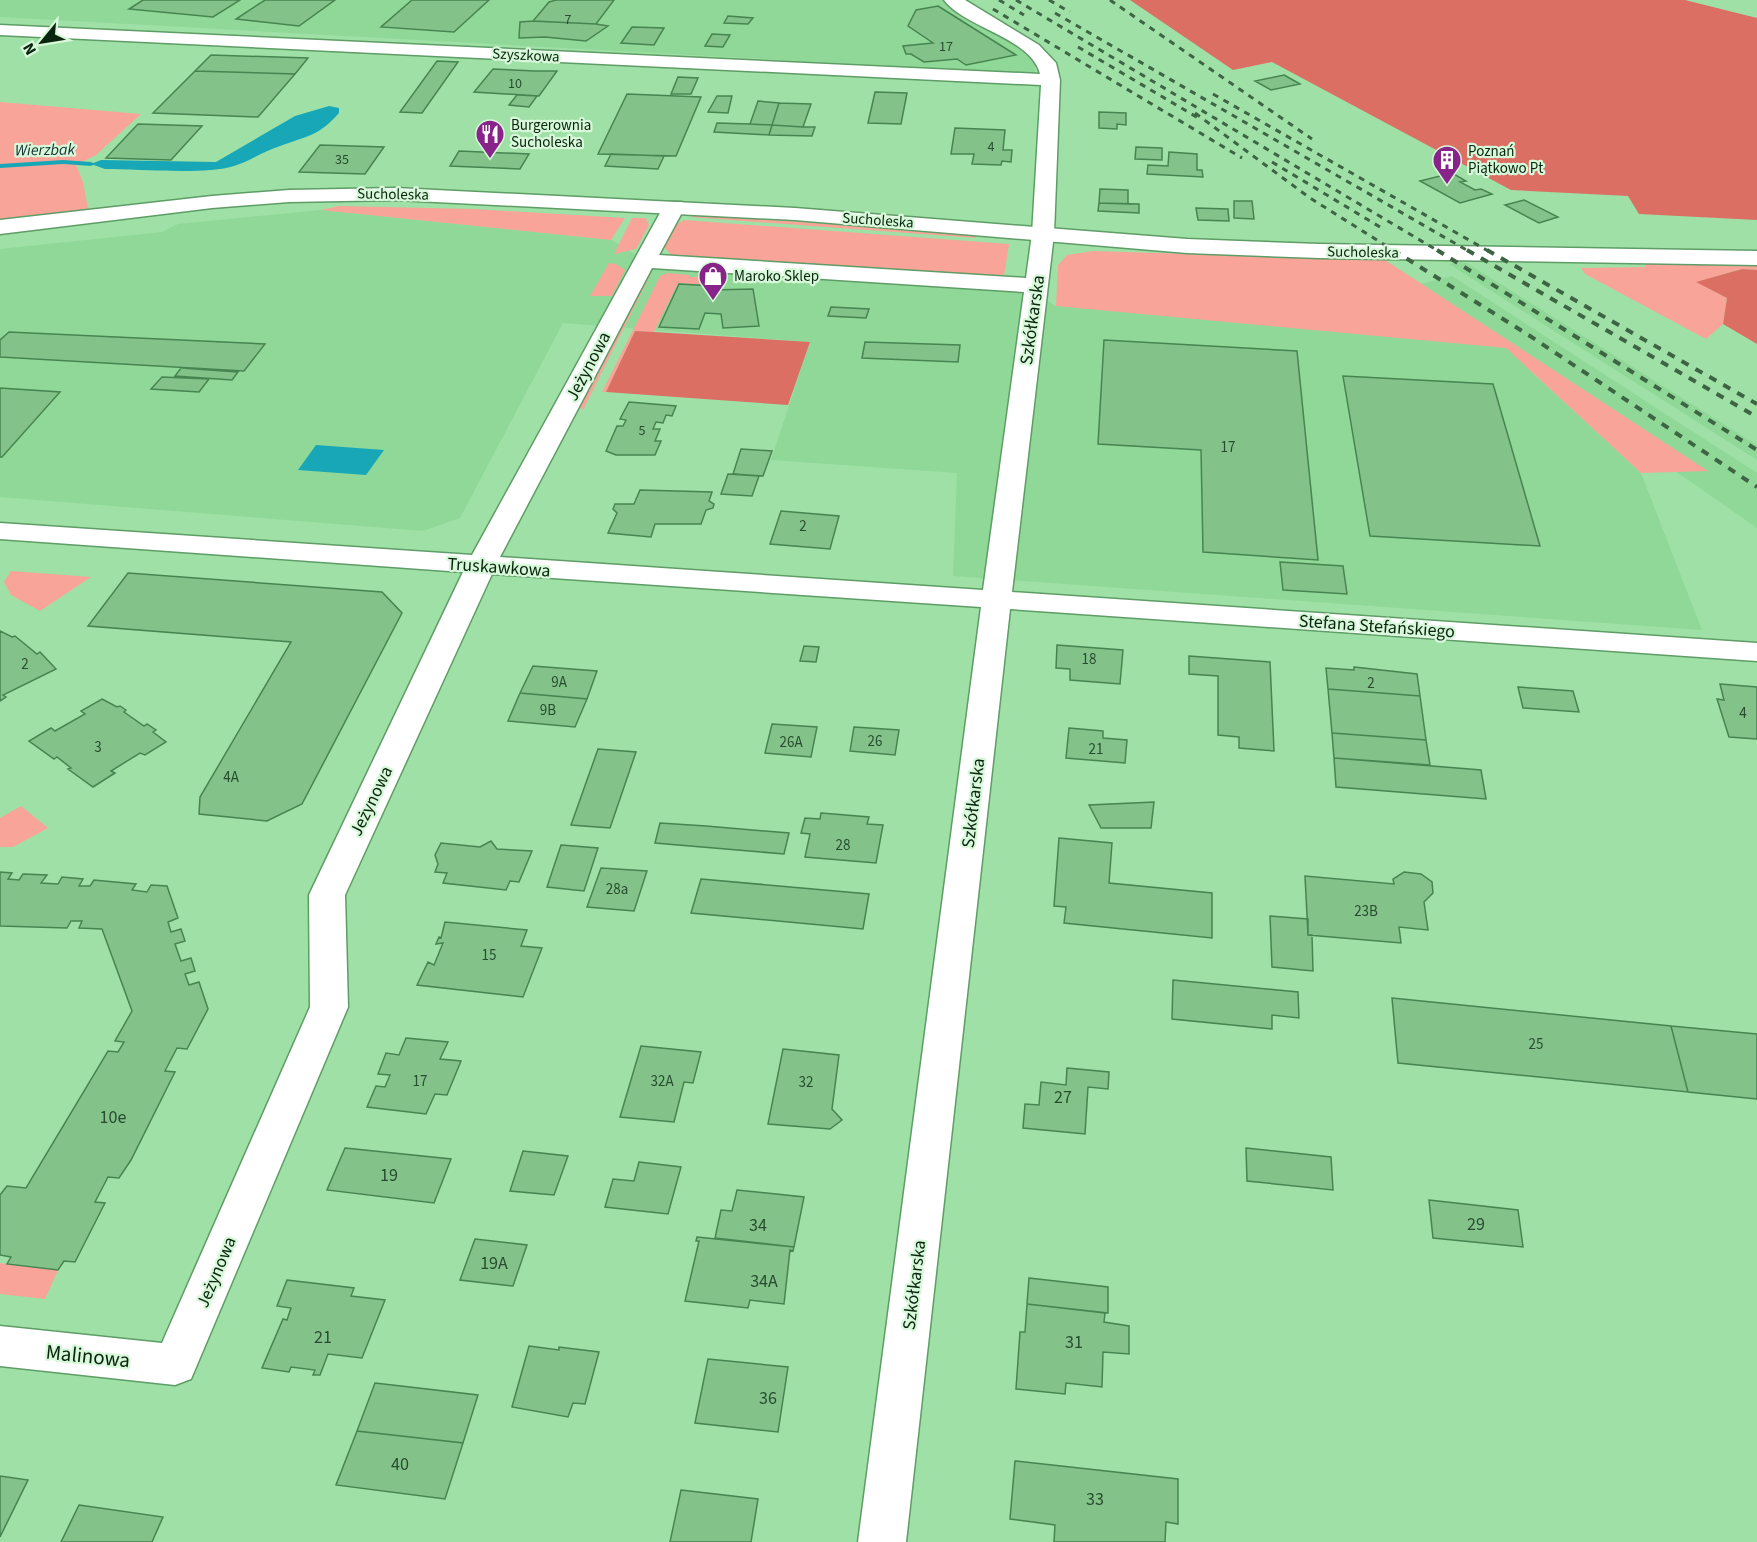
<svg xmlns="http://www.w3.org/2000/svg" width="1757" height="1542" font-family="'Source Sans 3',sans-serif">
  <style>
    .built { fill: #90d898 }
    .green { fill: #f9a499 }
    .forest { fill: #dc6f64 }
    .water { fill: #18a7b7 }
    .lines { fill: none; stroke-linecap: round; stroke-linejoin: round }
    .stream { fill: #18a7b7; fill-rule: evenodd }
    .building { fill: #83c38a; stroke: #478550; stroke-width: 1.5 }
    .minor-casing { stroke: #5e9d66; stroke-width: 3 }
    .tertiary-casing { stroke: #5e9d66; stroke-width: 3 }
    .minor { fill: #fff; fill-rule: evenodd }
    .tertiary { fill: #fff; fill-rule: evenodd }
    .rail-far1 { stroke: #3d6543; stroke-width: 3; stroke-dasharray: 6 6; stroke-linecap: butt }
    .rail { stroke: #3d6543; stroke-width: 4; stroke-dasharray: 8 8; stroke-linecap: butt }
    .labels { text-anchor: middle; stroke-width: 4.5; stroke-linejoin: round; paint-order: stroke }
    .far-number-label { font-size: 14px; fill: #284c2e }
    .far-street-label { font-size: 15px; fill: #0a250f; stroke: #d8f8da }
    .far-poi-label { font-size: 15px; fill: #0a250f; stroke: #d8f8da; text-anchor: start }
    .number-label { font-size: 15px; fill: #284c2e }
    .far-water-label { font-size: 16px; font-style: italic; fill: #173236; stroke: #d8f8da }
    .street-label { font-size: 18px; fill: #0a250f; stroke: #d8f8da }
    .near-number-label { font-size: 18px; fill: #284c2e }
    .near-street-label { font-size: 21px; fill: #0a250f; stroke: #d8f8da }
  </style>
  <rect width="100%" height="100%" fill="#9fe0a6"/>
  <path class="built" d="M 0,0 L 943,0 L 1035,57 L 1035,74 L 0,17 Z
    M 321,210 L 611,240 L 652,264 L 1010,279 L 1056,306 L 1413,286 L 1452,276 L 1757,473 L 1757,528 L 1527,368 L 1641,473 L 1702,630 L 953,576 L 957,473 L 771,460 L 810,342 L 563,323 L 460,518 L 423,531 L 0,497 L 0,249 L 162,232 L 178,224 Z
    M 1460,262 L 1467,263 L 1757,445 L 1757,460 L 1449,264 Z"/>
  <path class="green" d="M 0,102 L 141,114 L 96,155 L 76,165 L 83,182 L 88,209 L 0,221 Z
    M 339,206 L 474,209 L 625,218 L 611,240 L 321,210 Z
    M 697,215 L 976,234 L 976,238 L 690,217 Z
    M 632,218 L 646,218 L 649,225 L 636,249 L 614,254 Z
    M 684,220 L 1009,244 L 1004,276 L 671,255 L 664,247 L 674,226 Z
    M 1093,251 L 1385,260 L 1708,471 L 1641,473 L 1506,348 L 1056,306 L 1058,265 L 1067,255 Z
    M 1645,262 L 1757,264 L 1757,270 L 1741,269 L 1697,282 L 1727,298 L 1723,324 L 1706,339 L 1585,274 L 1581,268 L 1646,267 Z
    M 609,263 L 616,264 L 625,270 L 612,296 L 590,296 Z
    M 668,273 L 690,275 L 690,277 L 711,276 L 707,285 L 678,283 L 654,332 L 635,331 L 606,392 L 602,392 L 660,276 Z
    M 651,274 L 583,410 L 578,406 L 645,278 Z
    M 11,571 L 91,577 L 40,611 L 11,595 L 4,582 Z
    M 21,806 L 48,828 L 13,847 L 0,847 L 0,818 Z
    M 0,1263 L 58,1270 L 45,1299 L 0,1294 Z"/>
  <path class="forest" d="M 1130,0 L 1685,0 L 1757,18 L 1757,220 L 1639,214 L 1628,196 L 1511,190 L 1272,62 L 1233,70 Z
    M 1742,269 L 1757,270 L 1757,344 L 1723,324 L 1727,298 L 1696,282 Z
    M 635,331 L 654,332 L 810,342 L 788,405 L 606,392 Z"/>
  <path class="water" d="M 329,106 L 339,108 L 339,113 C 319,136 307,136 280,146 C 264,151 250,161 234,166 C 206,175 138,169 105,169 L 91,164 L 101,160 L 216,162 L 295,116 Z
    M 316,445 L 384,450 L 366,475 L 298,470 Z"/>
  <g class="lines">
    <path class="stream" d="M 63,160 L 91,162 L 95,164 L 91,166 L 63,164 L 0,168 L 0,164 Z"/>
  </g>
  <path class="building" d="M 143,0 L 240,0 L 213,17 L 129,9 Z
    M 265,0 L 335,0 L 299,26 L 236,19 Z
    M 412,0 L 489,0 L 454,32 L 381,27 Z
    M 556,0 L 614,0 L 596,24 L 533,21 L 549,2 Z
    M 938,6 L 1016,55 L 966,65 L 957,59 L 924,62 L 911,54 L 906,54 L 903,46 L 933,43 L 908,26 L 916,10 Z
    M 728,16 L 753,18 L 748,24 L 724,23 Z
    M 533,21 L 596,24 L 608,26 L 586,41 L 545,37 L 519,38 L 520,22 Z
    M 632,27 L 664,28 L 654,45 L 621,43 Z
    M 712,34 L 730,35 L 723,47 L 705,46 Z
    M 211,55 L 308,58 L 295,74 L 195,71 Z
    M 437,61 L 458,62 L 422,113 L 400,112 Z
    M 493,69 L 535,71 L 557,71 L 539,96 L 474,92 Z
    M 195,71 L 295,74 L 258,117 L 153,113 Z
    M 1284,75 L 1300,84 L 1271,90 L 1255,81 Z
    M 678,77 L 698,78 L 691,94 L 671,94 Z
    M 875,92 L 907,93 L 901,124 L 868,123 Z
    M 627,94 L 701,97 L 676,156 L 598,154 Z
    M 517,95 L 519,95 L 537,96 L 529,107 L 509,105 Z
    M 717,96 L 732,96 L 728,113 L 708,112 Z
    M 758,101 L 779,103 L 772,125 L 750,124 Z
    M 779,103 L 811,104 L 803,127 L 772,125 Z
    M 1099,112 L 1126,113 L 1126,125 L 1117,124 L 1117,129 L 1099,128 Z
    M 717,123 L 750,124 L 772,125 L 769,135 L 714,132 Z
    M 138,124 L 202,126 L 171,160 L 106,158 Z
    M 772,125 L 803,127 L 815,127 L 812,136 L 769,135 Z
    M 955,128 L 1005,130 L 1003,150 L 1012,150 L 1011,162 L 1002,161 L 1001,165 L 972,164 L 974,154 L 951,154 Z
    M 320,145 L 384,147 L 365,174 L 299,172 Z
    M 1136,147 L 1162,148 L 1162,160 L 1135,159 Z
    M 459,151 L 529,154 L 520,169 L 450,166 Z
    M 1169,152 L 1197,154 L 1197,170 L 1202,170 L 1203,177 L 1147,174 L 1148,165 L 1168,166 Z
    M 611,154 L 664,156 L 658,169 L 605,166 Z
    M 1452,173 L 1466,181 L 1460,182 L 1475,190 L 1481,189 L 1492,194 L 1460,203 L 1420,181 Z
    M 1100,189 L 1128,190 L 1128,204 L 1099,203 Z
    M 1524,200 L 1558,217 L 1539,223 L 1505,205 Z
    M 1234,201 L 1252,201 L 1254,219 L 1234,218 Z
    M 1099,203 L 1139,204 L 1139,213 L 1098,211 Z
    M 1196,208 L 1228,209 L 1229,221 L 1198,220 Z
    M 679,284 L 713,286 L 711,290 L 753,289 L 759,326 L 723,328 L 721,314 L 705,313 L 699,329 L 659,327 Z
    M 831,307 L 869,309 L 866,318 L 828,316 Z
    M 9,332 L 265,344 L 244,371 L 0,357 L 0,340 Z
    M 1104,340 L 1297,351 L 1318,560 L 1203,552 L 1201,450 L 1098,444 Z
    M 865,342 L 960,345 L 958,362 L 862,358 Z
    M 181,368 L 238,372 L 232,380 L 175,376 Z
    M 1343,376 L 1493,384 L 1540,546 L 1370,536 Z
    M 162,377 L 209,379 L 199,392 L 151,389 Z
    M 0,388 L 60,392 L 2,457 L 0,457 Z
    M 629,402 L 676,406 L 672,416 L 666,415 L 663,423 L 656,422 L 653,429 L 660,429 L 655,441 L 661,441 L 655,455 L 616,455 L 606,451 L 617,426 L 623,426 L 626,420 L 620,419 Z
    M 741,449 L 772,451 L 763,476 L 733,474 Z
    M 728,474 L 759,476 L 752,496 L 721,494 Z
    M 640,490 L 712,492 L 709,501 L 714,504 L 713,508 L 706,510 L 701,524 L 655,524 L 651,537 L 608,533 L 617,513 L 613,509 L 615,504 L 634,504 Z
    M 781,511 L 839,516 L 830,549 L 770,544 Z
    M 1280,562 L 1343,566 L 1347,594 L 1283,590 Z
    M 128,573 L 382,592 L 402,613 L 302,804 L 267,821 L 199,814 L 200,797 L 291,642 L 88,626 Z
    M 0,631 L 12,637 L 15,636 L 37,654 L 40,652 L 56,669 L 3,695 L 6,697 L 0,701 Z
    M 1057,645 L 1123,650 L 1120,684 L 1070,680 L 1070,669 L 1056,668 Z
    M 804,646 L 819,647 L 816,662 L 800,661 Z
    M 1189,656 L 1270,662 L 1274,751 L 1239,748 L 1239,737 L 1218,735 L 1218,676 L 1189,674 Z
    M 533,666 L 597,671 L 587,699 L 520,693 Z
    M 1354,667 L 1417,674 L 1420,696 L 1328,689 L 1326,668 L 1354,670 Z
    M 1720,684 L 1757,687 L 1757,739 L 1729,737 L 1717,699 L 1724,700 Z
    M 1518,687 L 1573,691 L 1579,712 L 1523,708 Z
    M 1328,689 L 1420,696 L 1426,740 L 1332,733 Z
    M 520,693 L 587,699 L 575,727 L 508,721 Z
    M 102,699 L 117,707 L 120,706 L 126,710 L 124,712 L 144,726 L 147,724 L 156,730 L 153,732 L 166,742 L 145,755 L 140,753 L 111,771 L 115,773 L 93,787 L 68,769 L 71,768 L 57,757 L 54,759 L 29,741 L 51,728 L 55,731 L 85,714 L 81,711 Z
    M 772,724 L 817,727 L 811,757 L 765,753 Z
    M 854,727 L 899,730 L 895,755 L 850,751 Z
    M 1069,728 L 1103,731 L 1103,738 L 1127,740 L 1125,763 L 1066,758 Z
    M 1332,733 L 1426,740 L 1430,765 L 1334,758 Z
    M 598,749 L 636,752 L 610,828 L 571,825 Z
    M 1334,758 L 1481,770 L 1486,799 L 1336,787 Z
    M 1154,802 L 1151,828 L 1101,828 L 1089,805 Z
    M 821,813 L 869,817 L 867,824 L 883,825 L 876,863 L 805,857 L 810,834 L 801,833 L 805,818 L 820,819 Z
    M 660,823 L 706,826 L 789,833 L 784,854 L 655,843 Z
    M 1059,838 L 1112,843 L 1109,883 L 1212,893 L 1212,938 L 1064,923 L 1066,907 L 1054,906 Z
    M 491,841 L 497,849 L 532,851 L 519,882 L 510,881 L 506,890 L 443,883 L 447,873 L 435,872 L 438,864 L 435,855 L 441,843 L 480,847 Z
    M 561,845 L 598,848 L 584,891 L 547,887 Z
    M 601,868 L 647,871 L 634,911 L 587,907 Z
    M 0,872 L 12,873 L 8,879 L 19,880 L 23,874 L 47,875 L 41,883 L 58,884 L 62,877 L 83,879 L 79,886 L 90,886 L 94,880 L 136,884 L 132,890 L 147,892 L 151,885 L 167,886 L 178,918 L 168,922 L 171,932 L 181,929 L 185,941 L 175,944 L 181,961 L 191,958 L 195,971 L 185,974 L 189,985 L 199,982 L 208,1009 L 187,1049 L 177,1048 L 165,1071 L 175,1072 L 131,1160 L 119,1178 L 108,1177 L 95,1202 L 105,1203 L 75,1262 L 64,1261 L 58,1270 L 7,1264 L 11,1257 L 0,1255 L 0,1195 L 7,1186 L 26,1188 L 108,1051 L 118,1052 L 124,1042 L 115,1041 L 132,1011 L 102,929 L 79,928 L 82,921 L 71,921 L 67,928 L 0,926 Z
    M 1404,872 L 1421,874 L 1432,882 L 1433,893 L 1424,902 L 1428,930 L 1399,927 L 1401,943 L 1308,935 L 1305,876 L 1394,884 L 1393,879 Z
    M 701,879 L 869,894 L 863,929 L 691,913 Z
    M 1270,916 L 1308,919 L 1308,935 L 1312,935 L 1313,971 L 1272,967 Z
    M 445,922 L 527,930 L 521,946 L 542,948 L 523,997 L 417,985 L 428,962 L 434,965 L 443,943 L 436,944 L 439,937 L 441,938 Z
    M 1173,980 L 1298,992 L 1299,1018 L 1272,1015 L 1272,1029 L 1172,1019 Z
    M 1392,998 L 1671,1026 L 1688,1092 L 1398,1063 Z
    M 1671,1026 L 1757,1034 L 1757,1099 L 1688,1092 Z
    M 406,1038 L 448,1042 L 440,1059 L 461,1061 L 447,1095 L 435,1094 L 426,1114 L 367,1107 L 376,1086 L 385,1087 L 390,1075 L 378,1074 L 386,1053 L 399,1055 Z
    M 641,1046 L 701,1052 L 693,1083 L 684,1082 L 674,1122 L 620,1117 Z
    M 783,1049 L 839,1055 L 832,1109 L 842,1120 L 830,1129 L 768,1124 Z
    M 1067,1068 L 1109,1072 L 1108,1089 L 1088,1087 L 1085,1134 L 1023,1128 L 1025,1104 L 1039,1105 L 1041,1082 L 1066,1085 Z
    M 345,1148 L 451,1159 L 434,1203 L 327,1190 Z
    M 1246,1148 L 1331,1157 L 1333,1190 L 1247,1181 Z
    M 523,1151 L 568,1156 L 554,1195 L 510,1191 Z
    M 639,1162 L 681,1167 L 668,1214 L 605,1207 L 613,1179 L 634,1181 Z
    M 737,1190 L 804,1197 L 794,1247 L 715,1238 L 721,1210 L 732,1211 Z
    M 1429,1200 L 1518,1210 L 1523,1247 L 1433,1238 Z
    M 697,1237 L 794,1247 L 793,1251 L 790,1250 L 784,1304 L 750,1300 L 748,1308 L 685,1301 L 699,1241 L 696,1241 Z
    M 475,1239 L 527,1245 L 513,1286 L 460,1280 Z
    M 1029,1278 L 1108,1287 L 1108,1313 L 1027,1304 Z
    M 287,1280 L 354,1288 L 351,1296 L 385,1300 L 362,1358 L 328,1354 L 320,1375 L 313,1375 L 315,1370 L 291,1367 L 289,1372 L 262,1368 L 283,1319 L 287,1320 L 291,1308 L 277,1306 Z
    M 1027,1304 L 1105,1313 L 1104,1322 L 1129,1326 L 1129,1354 L 1103,1352 L 1102,1387 L 1066,1383 L 1065,1394 L 1016,1389 L 1020,1332 L 1025,1332 Z
    M 529,1346 L 559,1350 L 559,1347 L 599,1352 L 585,1404 L 573,1403 L 568,1417 L 512,1407 Z
    M 708,1359 L 788,1367 L 778,1432 L 695,1423 Z
    M 375,1383 L 478,1395 L 463,1443 L 357,1431 Z
    M 357,1431 L 463,1443 L 445,1499 L 336,1485 Z
    M 1015,1461 L 1178,1479 L 1178,1524 L 1166,1522 L 1165,1542 L 1054,1542 L 1055,1525 L 1010,1519 Z
    M 0,1476 L 28,1480 L 0,1537 Z
    M 681,1490 L 758,1499 L 751,1542 L 670,1542 Z
    M 79,1505 L 163,1517 L 152,1542 L 61,1542 Z"/>
  <g class="lines">
    <g class="minor-casing">
      <path id="minor" d="M 944,0 L 965,0 L 1039,45 L 1056,63 L 1060,80 L 1054,234 L 1012,592 L 1757,643 L 1757,661 L 1010,609 L 906,1542 L 858,1542 L 981,607 L 492,574 L 345,895 L 348,1007 L 191,1379 L 175,1385 L 0,1366 L 0,1326 L 162,1343 L 310,1007 L 309,895 L 463,572 L 0,539 L 0,523 L 472,555 L 666,202 L 682,202 L 685,207 L 659,255 L 1026,278 L 1032,234 L 1041,85 L 0,35 L 0,25 L 1040,74 C 1032,38 965,28 944,0 ZM 652,268 L 1024,292 L 983,590 L 500,557 Z"/>
    </g>
    <g class="tertiary-casing">
      <path id="tertiary" d="M 396,188 L 795,208 L 1187,239 L 1319,244 L 1757,251 L 1757,265 L 1319,258 L 1187,253 L 795,220 L 396,200 L 289,202 L 212,208 L 0,234 L 0,220 L 212,196 L 289,190 Z"/>
    </g>
    <use href="#minor" class="minor"/>
    <use href="#tertiary" class="tertiary"/>
    <path class="rail-far1" d="M 999,0 L 1024,15
      M 1016,0 L 1440,252
      M 1049,0 L 1070,12
      M 1110,0 L 1312,139
      M 993,9 L 1242,158
      M 1055,13 L 1470,252
      M 1078,47 L 1200,119
      M 1213,94 L 1490,252
      M 1195,113 L 1310,198 L 1396,252
      M 1272,162 L 1385,230"/>
    <path class="rail" d="M 1393,250 L 1530,336 L 1757,487
      M 1437,250 L 1757,450
      M 1467,250 L 1757,417
      M 1487,250 L 1757,404"/>
  </g>
  <defs>
    <g id="restaurant-pin" transform="scale(1.5)"><path d="M0 17L-7.5 6A9.5 9.5 0 1 1 7.5 6Z" fill="#88238a" stroke="#d8f8da"/><path d="M-5-6h1v4h1v-4h1v4h1v-4h1v5L-1.5 .5V6h-2V.5L-5-1ZM5-6V6H3V1.5H1.5Q1.5-4 5-6Z" fill="#fff"/></g>
    <g id="building-pin" transform="scale(1.5)"><path d="M0 17L-7.5 6A9.5 9.5 0 1 1 7.5 6Z" fill="#88238a" stroke="#d8f8da"/><path d="M-4-6H4V6H1V3H-1V6H-4ZM-2.5-4.3h1.7v1.8h-1.7ZM.8-4.3h1.7v1.8H.8ZM-2.5-1h1.7V.8h-1.7ZM.8-1h1.7V.8H.8Z" fill="#fff"/></g>
    <g id="shop-pin" transform="scale(1.5)"><path d="M0 17L-7.5 6A9.5 9.5 0 1 1 7.5 6Z" fill="#88238a" stroke="#d8f8da"/><path d="M-5-2.5h2.3a2.7 3.5 0 0 1 5.4 0H5L5.5 6h-11ZM-1.5-2.5h3a1.5 2.3 0 0 0-3 0Z" fill="#fff"/></g>
  </defs>
  <g fill-rule="evenodd">
    <use href="#restaurant-pin" x="490" y="134"/>
    <use href="#building-pin" x="1447" y="160"/>
    <use href="#shop-pin" x="713" y="276"/>
  </g>
  <g class="labels">
    <g class="far-number-label">
      <text x="568" y="24">7</text>
      <text x="946" y="51">17</text>
      <text x="515" y="88">10</text>
      <text x="991" y="151">4</text>
      <text x="342" y="164">35</text>
      <text x="642" y="435">5</text>
    </g>
    <g class="far-street-label">
      <text transform="translate(526 55) rotate(3)" y="5">Szyszkowa</text>
      <text transform="translate(393 194) rotate(1)" y="5">Sucholeska</text>
      <text transform="translate(878 220) rotate(4)" y="5">Sucholeska</text>
      <text transform="translate(1363 252) rotate(1)" y="5">Sucholeska</text>
    </g>
    <g class="far-poi-label">
      <text x="511" y="130">Burgerownia<tspan x="511" dy="17">Sucholeska</tspan></text>
      <text x="1468" y="156">Poznań<tspan x="1468" dy="17">Piątkowo Pt</tspan></text>
      <text x="734" y="281">Maroko Sklep</text>
    </g>
    <g class="number-label">
      <text x="1228" y="452">17</text>
      <text x="803" y="531">2</text>
      <text x="1089" y="664">18</text>
      <text x="25" y="669">2</text>
      <text x="559" y="687">9A</text>
      <text x="1371" y="688">2</text>
      <text x="548" y="715">9B</text>
      <text x="1743" y="718">4</text>
      <text x="875" y="746">26</text>
      <text x="791" y="747">26A</text>
      <text x="98" y="752">3</text>
      <text x="1096" y="754">21</text>
      <text x="231" y="782">4A</text>
      <text x="843" y="850">28</text>
      <text x="617" y="894">28a</text>
      <text x="1366" y="916">23B</text>
      <text x="489" y="960">15</text>
      <text x="1536" y="1049">25</text>
      <text x="420" y="1086">17</text>
      <text x="662" y="1086">32A</text>
      <text x="806" y="1087">32</text>
    </g>
    <g class="far-water-label">
      <text transform="translate(45 149) rotate(-1)" y="6">Wierzbak</text>
    </g>
    <g class="street-label">
      <text transform="translate(1032 320) rotate(-82)" y="6">Szkółkarska</text>
      <text transform="translate(588 366) rotate(-62)" y="6">Jeżynowa</text>
      <text transform="translate(499 567) rotate(4)" y="6">Truskawkowa</text>
      <text transform="translate(1377 626) rotate(4)" y="6">Stefana Stefańskiego</text>
      <text transform="translate(371 801) rotate(-64)" y="6">Jeżynowa</text>
      <text transform="translate(973 803) rotate(-83)" y="6">Szkółkarska</text>
      <text transform="translate(216 1272) rotate(-67)" y="6">Jeżynowa</text>
      <text transform="translate(914 1285) rotate(-83)" y="6">Szkółkarska</text>
    </g>
    <g class="near-number-label">
      <text x="1063" y="1103">27</text>
      <text x="113" y="1123">10e</text>
      <text x="389" y="1181">19</text>
      <text x="1476" y="1230">29</text>
      <text x="758" y="1231">34</text>
      <text x="494" y="1269">19A</text>
      <text x="764" y="1287">34A</text>
      <text x="323" y="1343">21</text>
      <text x="1074" y="1348">31</text>
      <text x="768" y="1404">36</text>
      <text x="400" y="1470">40</text>
      <text x="1095" y="1505">33</text>
    </g>
    <g class="near-street-label">
      <text transform="translate(88 1356) rotate(6)" y="7">Malinowa</text>
    </g>
  </g>
  <g transform="translate(42 42) rotate(240)" stroke="#d8f8da" stroke-width="4.5" paint-order="stroke">
  <path d="M0-4.5L10 22L0 15L-10 22Z" fill="#0a250f"/>
  <text y="-9" font-size="16" font-weight="bold" text-anchor="middle" fill="#0a250f">N</text>
  </g>
</svg>
